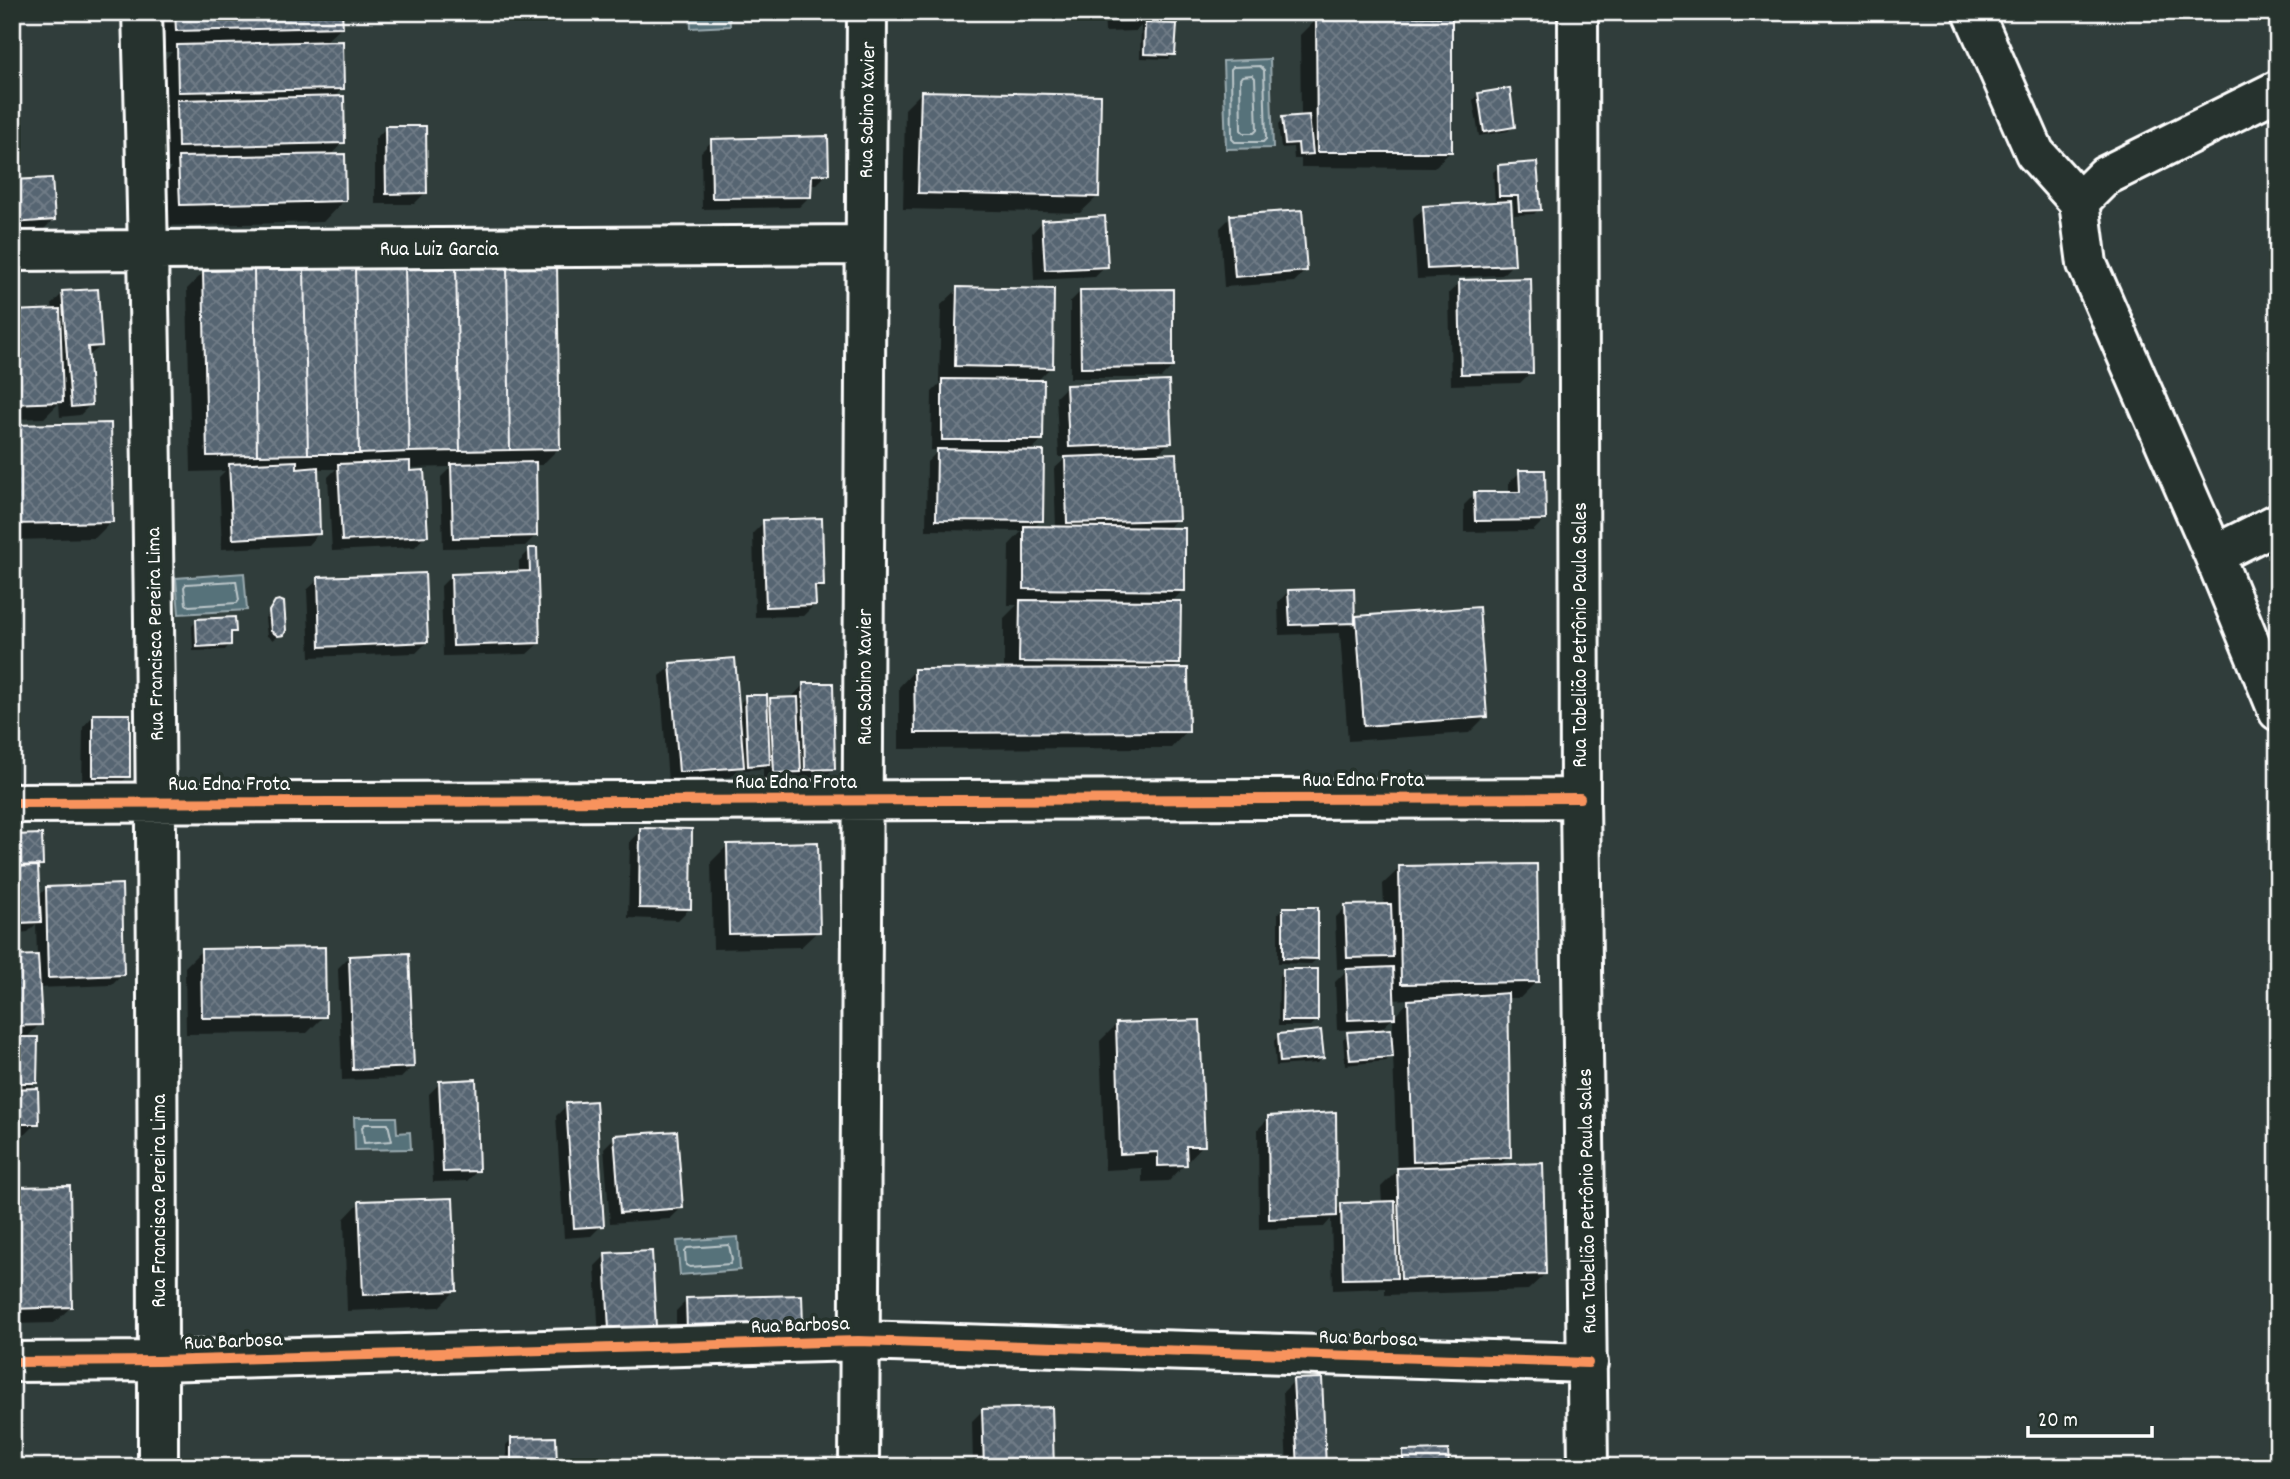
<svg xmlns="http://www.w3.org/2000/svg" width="2290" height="1479" font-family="Dekko,sans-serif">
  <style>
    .water { fill: #57727a; stroke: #9aaaaf; stroke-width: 2 }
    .shadow { fill: #0007; fill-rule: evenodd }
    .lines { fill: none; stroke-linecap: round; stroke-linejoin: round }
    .shore { stroke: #bcc7ca; stroke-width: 2 }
    .building { fill: url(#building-cross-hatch); stroke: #fff; stroke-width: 2 }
    .minor-casing { stroke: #fff; stroke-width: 44 }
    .minor { stroke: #26332d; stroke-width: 38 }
    .cycleway-casing { stroke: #26332d; stroke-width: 15 }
    .cycleway { stroke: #f8935d; stroke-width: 10 }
    .labels { text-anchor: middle; stroke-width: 7; stroke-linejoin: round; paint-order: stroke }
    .street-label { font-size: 21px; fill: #fff; stroke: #26332d }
  </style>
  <defs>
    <pattern id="building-cross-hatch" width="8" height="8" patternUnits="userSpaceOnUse" patternTransform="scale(1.75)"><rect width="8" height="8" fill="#576572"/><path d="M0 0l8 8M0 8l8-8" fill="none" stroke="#707c87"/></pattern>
  </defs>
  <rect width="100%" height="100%" fill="#303d3b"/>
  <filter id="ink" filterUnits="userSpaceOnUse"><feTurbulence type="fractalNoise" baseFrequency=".0143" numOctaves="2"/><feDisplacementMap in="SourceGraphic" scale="14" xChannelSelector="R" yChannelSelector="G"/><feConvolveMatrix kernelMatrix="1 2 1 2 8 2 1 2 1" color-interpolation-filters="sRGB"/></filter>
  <g filter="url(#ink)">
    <path class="water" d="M 690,12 L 729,12 L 730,26 L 691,28 Z
      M 1270,59 L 1273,148 L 1226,149 L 1223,61 Z
      M 244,573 L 247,610 L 179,614 L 176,578 Z
      M 354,1117 L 396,1117 L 397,1133 L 410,1132 L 411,1149 L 355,1150 Z
      M 738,1237 L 740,1270 L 680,1275 L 677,1241 Z"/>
    <path class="shadow" d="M 154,12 L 340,12 L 341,27 L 324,43 L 343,88 L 333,98 L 343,142 L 330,156 L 344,200 L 323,222 L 159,226 L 158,181 L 171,168 L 157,168 L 157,123 L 167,113 L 157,113 L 156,68 L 172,52 L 155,52 Z
      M 1104,12 L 1147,12 L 1147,20 L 1142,25 L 1175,26 L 1174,54 L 1169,59 L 1140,58 L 1141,26 L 1136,31 L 1105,32 Z
      M 1317,18 L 1451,151 L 1434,168 L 1301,167 L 1301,159 L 1294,159 L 1293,147 L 1281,148 L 1278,124 L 1283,119 L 1301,117 L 1300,35 Z
      M 921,93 L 1097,197 L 1080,213 L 903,209 L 905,109 Z
      M 1478,94 L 1513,126 L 1508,131 L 1479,136 L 1473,100 Z
      M 386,128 L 425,193 L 414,204 L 375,204 L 375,139 Z
      M 712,141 L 827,174 L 816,185 L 810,185 L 810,196 L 799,207 L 702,209 L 701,152 Z
      M 1499,167 L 1539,209 L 1534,214 L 1514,215 L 1513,200 L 1510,200 L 1513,264 L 1502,275 L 1417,279 L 1413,219 L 1424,208 L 1495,203 L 1493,172 Z
      M 12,182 L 53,220 L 42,231 L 12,232 Z
      M 1231,217 L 1305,271 L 1294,282 L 1224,287 L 1220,228 Z
      M 1043,221 L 1106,266 L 1095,277 L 1034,280 L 1032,233 Z
      M 204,272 L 559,448 L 542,465 L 534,465 L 536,535 L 525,546 L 443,548 L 441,477 L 451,467 L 408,468 L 426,535 L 415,547 L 332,551 L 328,477 L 336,469 L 316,469 L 319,533 L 308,545 L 222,549 L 219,477 L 225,471 L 191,472 L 187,289 Z
      M 1460,282 L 1531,372 L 1520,383 L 1451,385 L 1449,293 Z
      M 958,289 L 1051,367 L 1037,381 L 1042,440 L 1029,452 L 1041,520 L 1033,528 L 1056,528 L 1054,469 L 1067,457 L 1059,457 L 1056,397 L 1067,386 L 1170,442 L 1157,455 L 1177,519 L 1167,529 L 1183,590 L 1171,603 L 1178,664 L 1172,670 L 1187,731 L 1171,748 L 899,749 L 899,687 L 915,670 L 1004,670 L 1004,618 L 1017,605 L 1008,605 L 1009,545 L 1022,531 L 926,530 L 927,462 L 939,450 L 931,450 L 932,392 L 942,382 L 939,382 L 941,305 Z
      M 1081,291 L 1172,367 L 1161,378 L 1070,378 L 1070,302 Z
      M 63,293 L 101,346 L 87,357 L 91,404 L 80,415 L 60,417 L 59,403 L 44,418 L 12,419 L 12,312 L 53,311 L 52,304 Z
      M 12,427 L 111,522 L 95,538 L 12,540 Z
      M 1520,472 L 1544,520 L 1533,531 L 1464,532 L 1464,505 L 1475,494 L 1509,494 L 1509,483 Z
      M 764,522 L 822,585 L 814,593 L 814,605 L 803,616 L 755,617 L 753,533 Z
      M 530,550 L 539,643 L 527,654 L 443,656 L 441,586 L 452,575 L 519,573 L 519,561 Z
      M 319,579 L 427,642 L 416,653 L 310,657 L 307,590 Z
      M 1289,591 L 1353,621 L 1357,618 L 1485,717 L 1469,733 L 1348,741 L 1340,633 L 1279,635 L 1278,602 Z
      M 276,603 L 282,634 L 273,640 L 267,636 L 265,618 Z
      M 197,621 L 234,631 L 229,636 L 230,644 L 225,650 L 193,651 L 192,626 Z
      M 671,665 L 738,720 L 741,720 L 741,702 L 746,697 L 766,706 L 771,700 L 793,699 L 793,696 L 804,684 L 833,769 L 822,780 L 795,780 L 795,776 L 788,782 L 763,783 L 763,769 L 743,770 L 743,765 L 731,777 L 668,782 L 660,676 Z
      M 94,715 L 128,776 L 117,787 L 82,787 L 83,727 Z
      M 641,830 L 689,909 L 678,920 L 628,918 L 630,841 Z
      M 12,837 L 41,864 L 37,869 L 38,897 L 46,888 L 123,974 L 112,985 L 38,988 L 40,1024 L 26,1038 L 36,1082 L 28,1090 L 37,1123 L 26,1134 L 12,1134 ZM 36,924 L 37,956 L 14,958 L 19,952 L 18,933 L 28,932 Z
      M 727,846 L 818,931 L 801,947 L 713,949 L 711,862 Z
      M 1400,868 L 1537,981 L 1520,998 L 1506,998 L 1509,1156 L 1498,1167 L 1545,1274 L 1528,1290 L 1385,1295 L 1385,1288 L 1333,1290 L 1331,1219 L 1324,1227 L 1259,1229 L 1258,1129 L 1269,1118 L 1335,1212 L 1342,1205 L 1382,1204 L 1381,1187 L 1397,1171 L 1393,1054 L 1386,1061 L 1345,1065 L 1343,1039 L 1348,1034 L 1373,1032 L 1373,1029 L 1337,1030 L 1335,982 L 1349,968 L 1337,969 L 1335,918 L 1346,907 L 1384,906 L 1383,884 ZM 1411,999 L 1393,1018 L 1392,1000 ZM 1393,1018 L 1393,1046 L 1390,1046 L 1379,1031 Z
      M 1283,908 L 1317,959 L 1311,964 L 1278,963 L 1278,913 Z
      M 201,951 L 324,1016 L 307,1033 L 186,1034 L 185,967 Z
      M 349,957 L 412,1067 L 401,1078 L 342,1080 L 338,968 Z
      M 1284,970 L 1316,1021 L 1311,1026 L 1278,1026 L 1279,976 Z
      M 1116,1025 L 1203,1145 L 1169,1181 L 1142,1182 L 1142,1168 L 1105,1170 L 1100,1041 Z
      M 1279,1035 L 1322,1058 L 1317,1063 L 1276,1066 L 1274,1041 Z
      M 440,1083 L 478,1170 L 467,1181 L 433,1182 L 429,1094 Z
      M 567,1105 L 602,1225 L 591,1236 L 564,1238 L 556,1116 Z
      M 615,1137 L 681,1208 L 670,1219 L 610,1223 L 604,1148 Z
      M 12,1189 L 71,1307 L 54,1323 L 12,1324 Z
      M 360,1202 L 455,1291 L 439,1307 L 347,1311 L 344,1219 Z
      M 606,1255 L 654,1326 L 643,1337 L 599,1340 L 595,1266 Z
      M 800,1296 L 676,1340 L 676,1311 L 687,1300 Z
      M 1294,1381 L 1325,1467 L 1287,1467 L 1283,1392 Z
      M 983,1410 L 1052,1467 L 973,1467 L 972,1421 Z
      M 511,1440 L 555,1465 L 553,1467 L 507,1467 L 506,1445 Z
      M 1404,1453 L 1447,1467 L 1393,1467 Z"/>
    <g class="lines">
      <path class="shore" d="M 1260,66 L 1264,70 L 1266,139 L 1263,142 L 1235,142 L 1232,139 L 1231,69 L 1233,67 Z
        M 1252,75 L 1255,78 L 1257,130 L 1254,133 L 1244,133 L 1241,130 L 1240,79 L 1242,76 Z
        M 236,581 L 239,600 L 237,603 L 189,606 L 186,604 L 184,587 L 186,584 Z
        M 365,1124 L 388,1124 L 392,1141 L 364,1143 L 362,1127 Z
        M 729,1245 L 732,1260 L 730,1264 L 690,1267 L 686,1265 L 685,1251 L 687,1248 Z"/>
    </g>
    <path class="building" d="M 175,12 L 342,12 L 343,27 L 176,31 Z
      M 1115,12 L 1149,12 L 1149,20 L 1115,21 Z
      M 1316,16 L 1452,17 L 1452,152 L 1317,152 Z
      M 1145,23 L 1177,24 L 1175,55 L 1144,54 Z
      M 343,41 L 344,89 L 178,92 L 177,45 Z
      M 1510,88 L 1515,127 L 1484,132 L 1478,93 Z
      M 921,91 L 1101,95 L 1099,197 L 918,193 Z
      M 344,96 L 345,143 L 178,147 L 177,100 Z
      M 1309,115 L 1313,154 L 1299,155 L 1298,143 L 1285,144 L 1282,117 Z
      M 385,126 L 426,126 L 427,193 L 386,194 Z
      M 828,136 L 829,174 L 812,175 L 811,197 L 712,198 L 711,139 Z
      M 345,154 L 346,201 L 180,205 L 178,157 Z
      M 1537,162 L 1541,210 L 1519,211 L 1518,196 L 1499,196 L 1498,165 Z
      M 52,178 L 55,220 L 12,223 L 12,180 Z
      M 1511,201 L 1515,265 L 1427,269 L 1423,206 Z
      M 1302,210 L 1307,271 L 1235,277 L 1230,215 Z
      M 1105,216 L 1108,267 L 1045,270 L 1042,220 Z
      M 557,264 L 560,449 L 510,450 L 507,265 Z
      M 507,265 L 510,450 L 460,451 L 456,266 Z
      M 456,266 L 460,451 L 409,452 L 405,267 Z
      M 355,267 L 359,454 L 308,454 L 304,269 Z
      M 355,267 L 405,267 L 409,452 L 359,454 Z
      M 254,269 L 257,455 L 207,456 L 203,271 Z
      M 254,269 L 304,269 L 308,454 L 257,455 Z
      M 1531,278 L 1533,373 L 1461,374 L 1459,280 Z
      M 957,287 L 1054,289 L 1053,368 L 955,366 Z
      M 98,289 L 102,346 L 88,347 L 92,405 L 71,407 L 62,291 Z
      M 1173,289 L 1173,367 L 1081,368 L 1080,290 Z
      M 60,309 L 63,402 L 12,404 L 12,311 Z
      M 942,379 L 1044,380 L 1043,440 L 942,440 Z
      M 1169,381 L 1172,443 L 1069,447 L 1066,385 Z
      M 111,423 L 113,522 L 12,524 L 12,425 Z
      M 937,449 L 1044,451 L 1043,521 L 936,520 Z
      M 1176,453 L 1179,520 L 1067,523 L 1065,457 Z
      M 297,461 L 297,469 L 318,467 L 320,534 L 233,539 L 229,464 Z
      M 410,461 L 410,471 L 424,470 L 428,536 L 342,541 L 338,464 Z
      M 536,462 L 537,536 L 453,538 L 451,464 Z
      M 1519,470 L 1545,470 L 1546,520 L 1475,521 L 1474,492 L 1520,492 Z
      M 822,518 L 824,586 L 815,586 L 816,605 L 766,607 L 763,520 Z
      M 1024,526 L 1185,528 L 1185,591 L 1024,589 Z
      M 529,548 L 537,548 L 540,643 L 453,646 L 451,574 L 530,571 Z
      M 425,573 L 428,642 L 320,647 L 318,577 Z
      M 1354,588 L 1355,623 L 1290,625 L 1288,590 Z
      M 279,600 L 284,602 L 286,630 L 284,635 L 278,636 L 271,631 L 269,611 L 275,601 Z
      M 1020,600 L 1181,601 L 1180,664 L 1019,662 Z
      M 1479,607 L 1487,717 L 1364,726 L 1356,616 Z
      M 235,617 L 236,632 L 231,632 L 231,645 L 197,647 L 196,619 Z
      M 735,658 L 744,767 L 679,772 L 670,663 Z
      M 1188,668 L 1189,732 L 915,733 L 914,669 Z
      M 803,683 L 833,683 L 835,769 L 805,770 Z
      M 745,695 L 767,695 L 770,764 L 748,766 Z
      M 798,697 L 801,772 L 774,773 L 770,698 Z
      M 93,714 L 130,714 L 130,777 L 93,777 Z
      M 640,828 L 692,829 L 691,909 L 639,908 Z
      M 42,834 L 43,865 L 12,866 L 12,835 Z
      M 818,842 L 820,932 L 729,934 L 727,844 Z
      M 1537,864 L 1539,982 L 1401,984 L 1399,866 Z
      M 38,866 L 41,922 L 19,923 L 21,953 L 12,953 L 13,867 Z
      M 122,884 L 124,975 L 48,978 L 46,887 Z
      M 1391,904 L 1393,957 L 1347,958 L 1345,905 Z
      M 1283,907 L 1318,907 L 1318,959 L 1283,958 Z
      M 325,947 L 326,1017 L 202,1018 L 201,949 Z
      M 409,953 L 414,1067 L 353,1070 L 349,956 Z
      M 38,955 L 42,1025 L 12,1026 L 12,956 Z
      M 1393,967 L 1395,1018 L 1348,1020 L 1346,969 Z
      M 1283,969 L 1318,969 L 1318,1021 L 1282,1021 Z
      M 1508,993 L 1511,1157 L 1413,1162 L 1408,1000 Z
      M 1200,1020 L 1205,1146 L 1186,1146 L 1187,1165 L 1158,1166 L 1158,1152 L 1120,1154 L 1116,1023 Z
      M 1391,1029 L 1393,1057 L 1350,1060 L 1347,1032 Z
      M 1321,1030 L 1324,1058 L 1280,1062 L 1278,1034 Z
      M 12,1037 L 38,1037 L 37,1083 L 12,1083 Z
      M 476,1079 L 479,1171 L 443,1172 L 439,1081 Z
      M 38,1088 L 39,1124 L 12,1124 L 12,1089 Z
      M 596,1101 L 604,1226 L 574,1228 L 566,1103 Z
      M 1336,1112 L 1337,1216 L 1269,1219 L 1268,1116 Z
      M 677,1131 L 683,1208 L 620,1213 L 614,1135 Z
      M 1543,1163 L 1546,1274 L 1401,1279 L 1397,1168 Z
      M 70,1186 L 72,1307 L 12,1309 L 12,1187 Z
      M 453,1198 L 457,1291 L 363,1295 L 359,1201 Z
      M 1395,1201 L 1397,1278 L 1343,1279 L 1341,1203 Z
      M 652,1251 L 656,1327 L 609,1330 L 605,1253 Z
      M 802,1295 L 803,1326 L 687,1330 L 686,1298 Z
      M 1322,1378 L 1326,1467 L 1298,1467 L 1293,1379 Z
      M 1052,1407 L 1054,1467 L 984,1467 L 982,1409 Z
      M 556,1437 L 557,1465 L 511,1466 L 511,1438 Z
      M 1448,1450 L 1449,1467 L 1403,1467 L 1403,1451 Z"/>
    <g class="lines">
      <g class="minor-casing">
        <path id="minor" d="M 142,12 C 156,497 158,982 158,1467
          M 1578,12 L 1580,798 L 1588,1467
          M 1973,12 L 2035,153 L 2079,202
          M 2278,90 L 2105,176 L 2079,202 L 2087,264 L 2214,555 L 2278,711
          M 12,251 L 865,245
          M 2214,555 L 2278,523
          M 12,803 L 1580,798
          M 12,1362 L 158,1361 L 858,1341 L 1588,1363
          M 859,1467 L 867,12"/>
      </g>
      <use href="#minor" class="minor"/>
      <g class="cycleway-casing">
        <path id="cycleway" d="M 12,803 L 1580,798
          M 12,1362 L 158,1361 L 858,1341 L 1588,1363"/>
      </g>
      <use href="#cycleway" class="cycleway"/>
    </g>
  </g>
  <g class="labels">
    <g class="street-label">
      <text transform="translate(866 110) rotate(-89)" y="7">Rua Sabino Xavier</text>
      <text x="439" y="255">Rua Luiz Garcia</text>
      <text transform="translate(154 634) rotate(-91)" y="7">Rua Francisca Pereira Lima</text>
      <text transform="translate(1579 635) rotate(-90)" y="7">Rua Tabelião Petrônio Paula Sales</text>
      <text transform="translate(864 677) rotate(-90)" y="7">Rua Sabino Xavier</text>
      <text x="1363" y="786">Rua Edna Frota</text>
      <text x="796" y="788">Rua Edna Frota</text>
      <text x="229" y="790">Rua Edna Frota</text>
      <text transform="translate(158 1201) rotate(-90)" y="7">Rua Francisca Pereira Lima</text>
      <text transform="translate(1586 1201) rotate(-91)" y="7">Rua Tabelião Petrônio Paula Sales</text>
      <text transform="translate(800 1324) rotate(-2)" y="7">Rua Barbosa</text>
      <text transform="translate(1368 1337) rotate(2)" y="7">Rua Barbosa</text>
      <text transform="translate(233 1340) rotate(-2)" y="7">Rua Barbosa</text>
    </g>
  </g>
  <rect width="2290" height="1479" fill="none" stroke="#26332d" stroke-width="42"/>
  <rect x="21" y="21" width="2248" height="1437" fill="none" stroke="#fff" stroke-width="2.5" filter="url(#ink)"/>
  <path d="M2028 1426v10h124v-10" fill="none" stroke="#ffffff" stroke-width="3.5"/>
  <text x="2038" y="1426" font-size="21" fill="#ffffff" stroke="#26332d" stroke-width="5" paint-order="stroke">20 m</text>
</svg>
